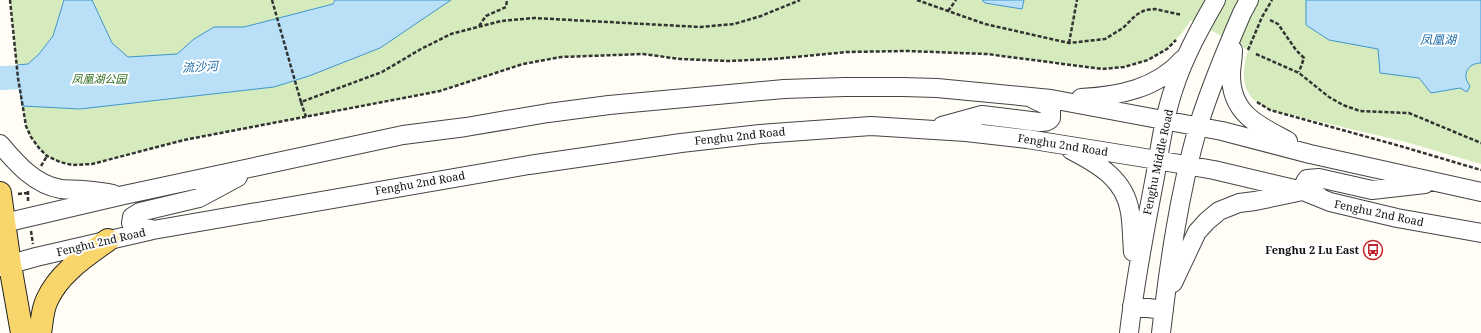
<svg xmlns="http://www.w3.org/2000/svg" width="1481" height="333" font-family="'Noto Serif','Noto Sans SC',serif">
  <style>
    .green { fill: #d5ebbd }
    .water { fill: #b9e0f7; stroke: #3f96cf }
    .lines { fill: none; stroke-linecap: round; stroke-linejoin: round }
    .river { stroke: #b9e0f7; stroke-width: 24 }
    .minor-casing { stroke: #444; stroke-width: 20 }
    .major-casing { stroke: #222; stroke-width: 24 }
    .path { stroke: #333; stroke-width: 2.5; stroke-dasharray: 4 2; stroke-linecap: butt }
    .minor { stroke: #fff; stroke-width: 18 }
    .major { stroke: #f9d66b; stroke-width: 22 }
    .labels { text-anchor: middle; stroke-width: 4; stroke-linejoin: round; paint-order: stroke }
    .park-label { font-size: 11px; font-style: italic; fill: #2f6b1f; stroke: #fff }
    .street-label { font-size: 11px; fill: #111; stroke: #fff }
    .poi-label { font-size: 11px; font-weight: bold; fill: #111; stroke: #fff; text-anchor: end }
    .water-label { font-size: 12px; font-style: italic; fill: #1768a6; stroke: #fff }
  </style>
  <rect width="100%" height="100%" fill="#fffdf5"/>
  <path class="green" d="M 10,0 L 1481,0 L 1481,164 L 1406,142 L 1270,110 C 1265,107 1259,104 1254,100 C 1240,86 1243,67 1248,50 L 1191,20 L 1182,33 L 1167,49 L 1148,60 L 1124,67 L 1102,69 L 987,54 L 907,51 L 847,52 L 774,59 L 728,61 L 680,59 L 643,54 L 561,57 L 523,64 L 440,91 L 184,140 L 92,164 L 72,165 L 60,162 L 47,156 L 39,148 L 31,137 L 26,126 L 18,78 Z"/>
  <path class="water" d="M 64,0 L 92,0 L 112,43 L 128,57 L 177,54 L 194,39 L 214,27 L 244,27 L 333,4 L 335,0 L 451,0 L 380,48 L 309,76 L 274,87 L 80,109 L 22,106 L 17,65 L 28,64 L 39,54 L 53,36 Z
    M 982,0 L 1024,0 L 1022,9 L 985,3 Z
    M 1306,0 L 1481,0 L 1481,63 C 1468,63 1461,75 1470,86 L 1467,92 L 1460,88 L 1431,93 L 1419,78 L 1380,73 L 1378,49 L 1329,40 L 1306,25 Z"/>
  <g class="lines">
    <path class="river" d="M 0,78 L 52,76"/>
    <g class="minor-casing">
      <path id="minor" d="M 1233,50 C 1233,59 1231,67 1231,75 C 1231,114 1258,125 1288,141
        M 1081,98 C 1118,96 1157,89 1183,59
        M 942,126 L 982,115 L 1039,122 C 1045,122 1048,122 1051,118 L 1051,109 L 1048,106 L 1033,99
        M 0,144 C 16,163 35,185 61,189 C 68,190 75,189 83,190 C 93,191 103,192 113,194
        M 1071,150 C 1098,164 1125,179 1130,212 C 1132,225 1132,239 1133,252
        M 1320,197 C 1313,193 1308,190 1305,182 L 1307,179 L 1319,178 L 1372,190 L 1425,184
        M 0,224 L 124,195 L 403,135 L 466,127 L 548,113 L 609,105 L 784,89 L 845,87 L 903,87 L 937,88 L 1051,99 L 1222,131 L 1310,154 L 1481,192
        M 151,229 L 134,227 L 131,223 L 132,217 L 140,212 L 199,198 L 238,177
        M 0,267 L 36,257 L 153,230 L 529,165 L 681,143 L 760,134 L 871,126 L 966,132 L 1027,139 L 1139,157 L 1214,170 L 1303,191 L 1330,202 L 1397,218 L 1481,233
        M 1173,283 L 1197,232 L 1207,221 L 1219,211 L 1239,203 L 1255,201 L 1298,192
        M 1132,306 L 1164,310
        M 1129,333 C 1135,280 1145,229 1155,177 C 1160,148 1164,116 1174,88 C 1184,57 1200,28 1216,0
        M 1161,333 C 1169,264 1179,194 1198,127 C 1210,88 1226,50 1242,13 L 1249,0"/>
    </g>
    <g class="major-casing">
      <path id="major" d="M 0,193 L 10,265 L 22,333
        M 40,333 C 42,322 42,310 47,300 C 59,273 86,256 108,240"/>
    </g>
    <path class="path" d="M 10,0 L 18,78 L 26,126 L 31,137 L 39,148 L 47,156 L 60,162 L 72,165 L 92,164 L 184,140 L 440,91 L 523,64 L 561,57 L 643,54 L 680,59 L 728,61 L 774,59 L 847,52 L 907,51 L 987,54 L 1102,69 L 1124,67 L 1148,60 L 1167,49 L 1176,40
      M 272,0 L 301,102 L 382,72 L 421,49 L 451,34 L 501,21 L 534,18 L 700,27 L 734,24 L 761,16 L 800,0
      M 917,0 L 985,24 L 1069,43 L 1105,39 L 1123,28 L 1136,15 L 1145,10 L 1155,9 L 1182,15
      M 948,11 L 956,0
      M 1270,20 L 1278,24 L 1296,50 L 1304,58 L 1299,72
      M 479,26 L 486,16 L 506,7 L 507,0
      M 1069,43 L 1077,0 L 1078,0
      M 1248,50 L 1262,17 L 1272,0
      M 1256,54 L 1299,73 L 1329,97 L 1343,105 L 1360,111 L 1409,113 L 1481,143
      M 301,102 L 306,117
      M 1257,102 L 1270,110 L 1400,146 L 1481,170
      M 41,166 L 47,156
      M 28,191 L 28,202
      M 18,194 L 27,193
      M 31,231 L 33,244"/>
    <use href="#minor" class="minor"/>
    <use href="#major" class="major"/>
  </g>
  <defs>
    <g id="bus-ring" transform="scale(1)"><circle r="9.5" fill="#fff" stroke="#c4262e" stroke-width="1.5"/><path d="M-5-6H5V4H4V6H2V4H-2V6H-4V4H-5ZM-3.5-4V0h7V-4ZM-3.5 1.2v1.5H-2V1.2ZM2 1.2v1.5H3.5V1.2Z" fill="#c4262e"/></g>
  </defs>
  <g fill-rule="evenodd">
    <use href="#bus-ring" x="1373" y="250"/>
  </g>
  <g class="labels">
    <g class="park-label">
      <text x="99" y="83">凤凰湖公园</text>
    </g>
    <g class="street-label">
      <text transform="translate(740 136) rotate(-6)" y="4">Fenghu 2nd Road</text>
      <text transform="translate(1063 145) rotate(9)" y="4">Fenghu 2nd Road</text>
      <text transform="translate(1158 162) rotate(-78)" y="4">Fenghu Middle Road</text>
      <text transform="translate(420 183) rotate(-10)" y="4">Fenghu 2nd Road</text>
      <text transform="translate(1379 213) rotate(12)" y="4">Fenghu 2nd Road</text>
      <text transform="translate(101 242) rotate(-13)" y="4">Fenghu 2nd Road</text>
    </g>
    <g class="poi-label">
      <text x="1359" y="254">Fenghu 2 Lu East</text>
    </g>
    <g class="water-label">
      <text x="1438" y="44">凤凰湖</text>
      <text transform="translate(200 67) rotate(-3)" y="4">流沙河</text>
    </g>
  </g>
</svg>
